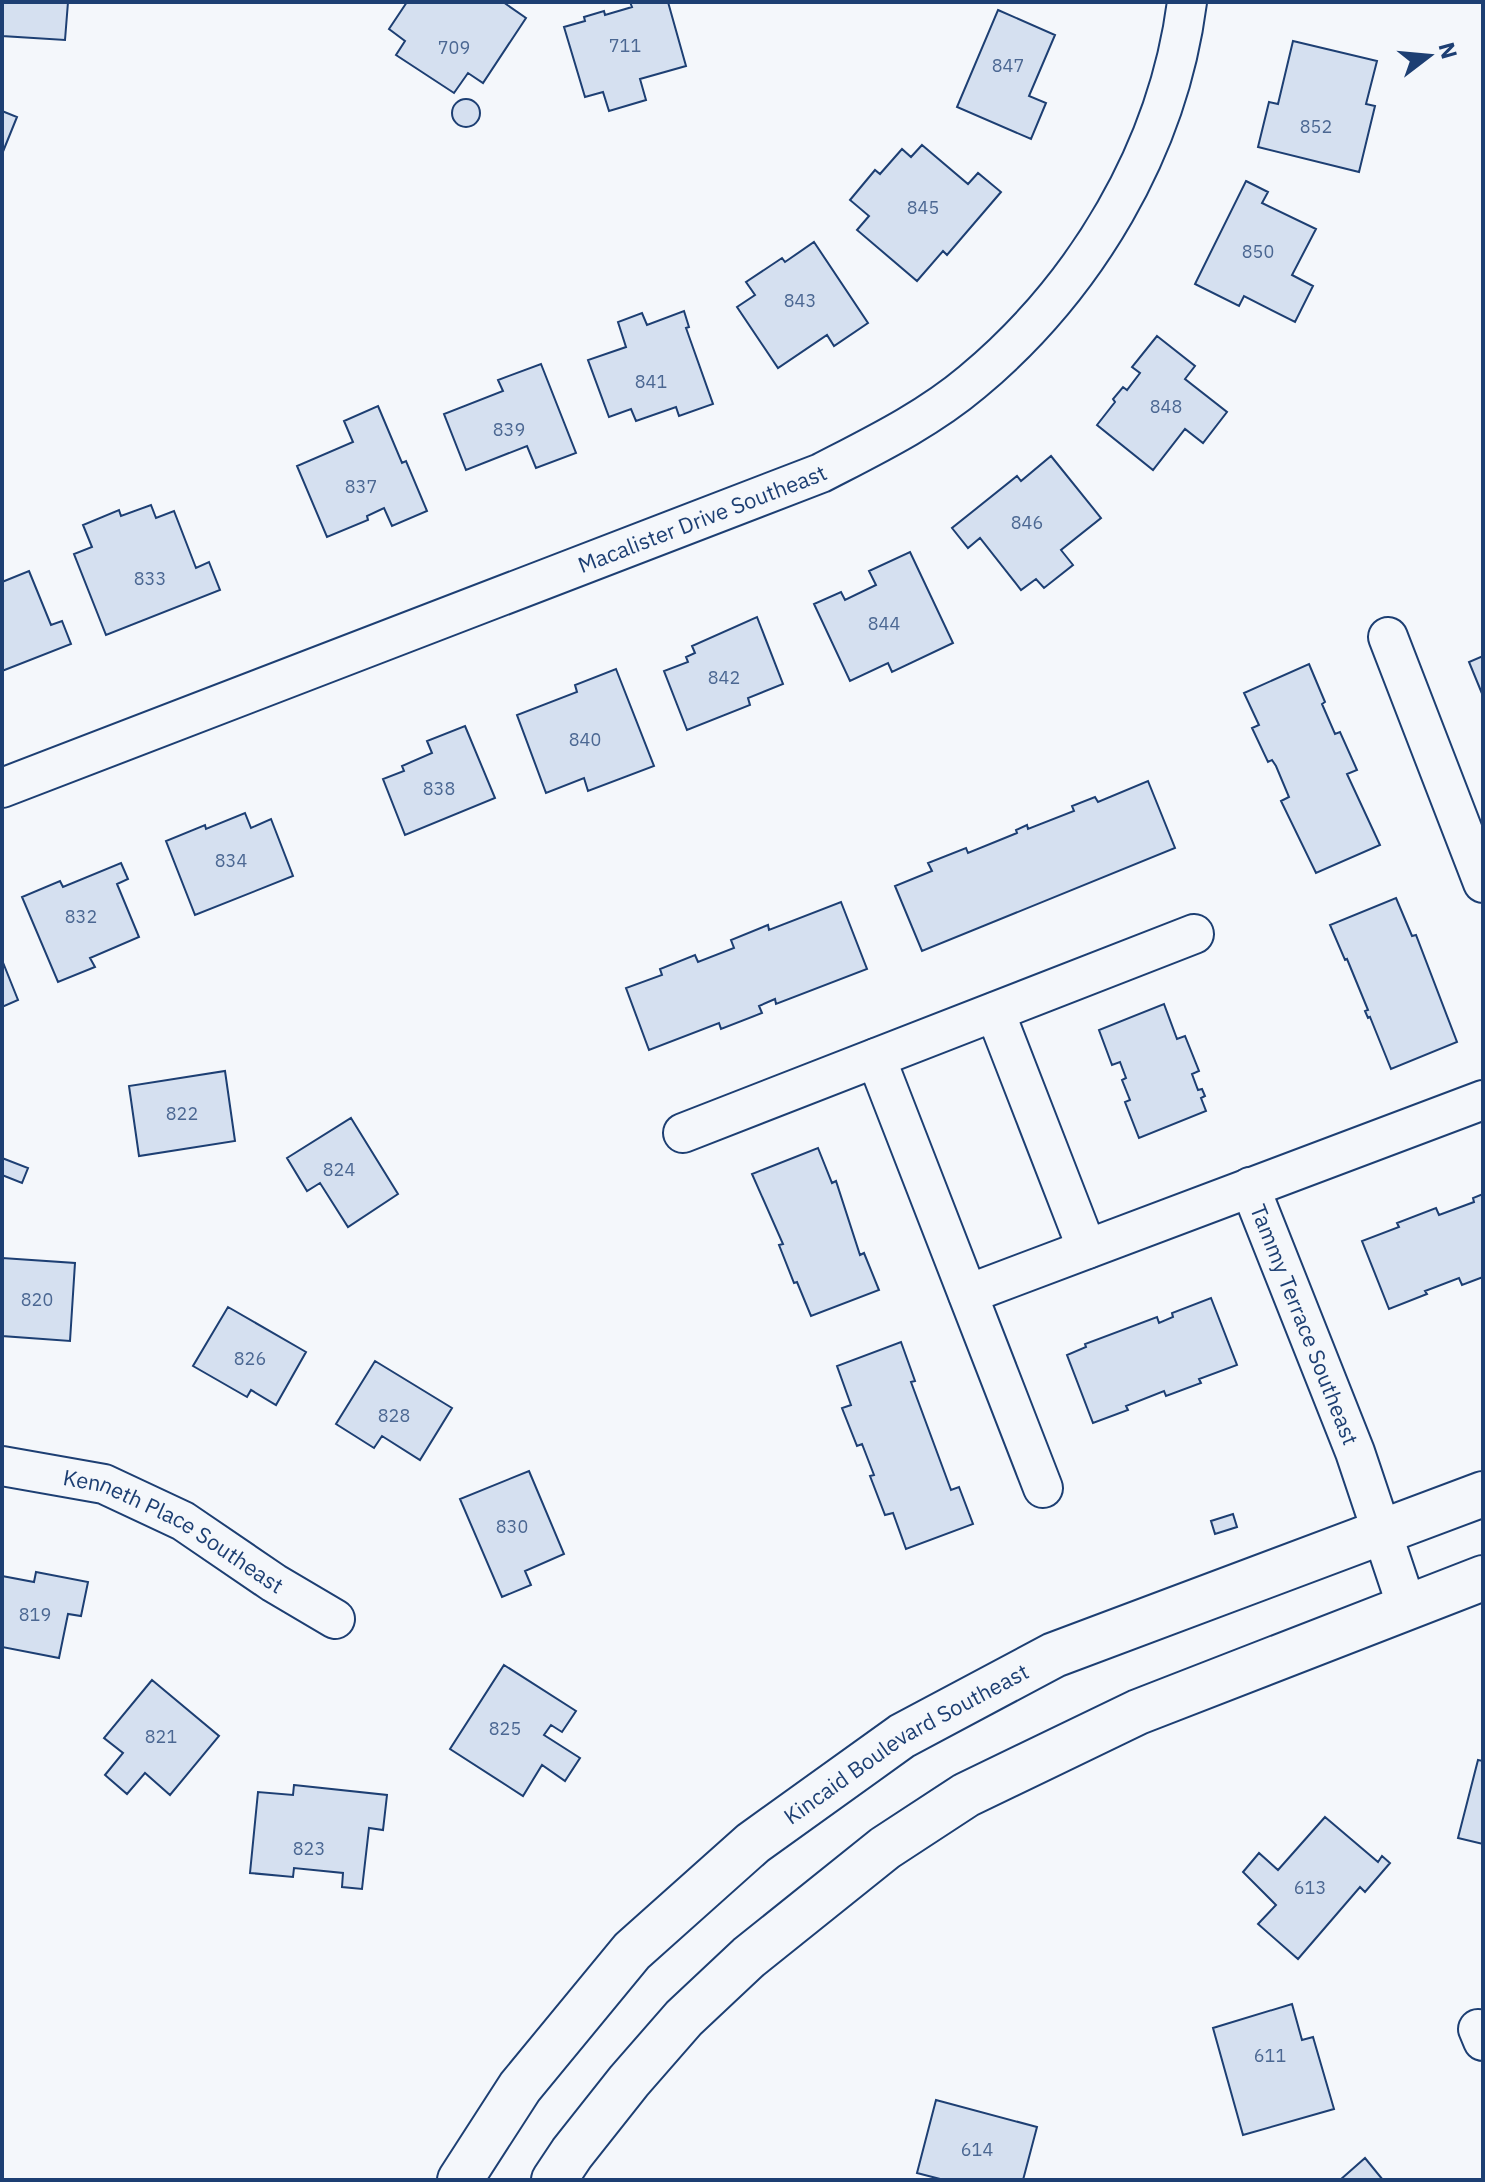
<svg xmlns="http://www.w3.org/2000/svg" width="1485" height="2182" font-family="'IBM Plex Sans',sans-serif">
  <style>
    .building { fill: #d5e0f0; stroke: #1d3f73; stroke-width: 2 }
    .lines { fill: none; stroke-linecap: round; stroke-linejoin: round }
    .minor-casing { stroke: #1d3f73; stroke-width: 42 }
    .tertiary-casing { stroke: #1d3f73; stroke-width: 48 }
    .minor { stroke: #f4f7fb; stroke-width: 38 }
    .tertiary { stroke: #f4f7fb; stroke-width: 44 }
    .labels { text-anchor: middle; stroke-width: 6; stroke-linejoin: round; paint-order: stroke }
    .number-label { font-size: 18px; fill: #4b6792 }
    .street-label { font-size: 22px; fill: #1d3f73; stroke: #f4f7fb }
  </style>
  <rect width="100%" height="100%" fill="#f4f7fb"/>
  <path class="building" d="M 2,2 L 68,2 L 65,40 L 2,36 Z
    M 407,2 L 503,2 L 526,18 L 483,83 L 468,73 L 454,93 L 396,55 L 405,41 L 389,29 Z
    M 630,2 L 668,2 L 686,66 L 640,79 L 646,100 L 609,111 L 603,92 L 585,97 L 564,27 L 585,21 L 584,17 L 604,11 L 605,15 L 632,7 Z
    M 998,10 L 1055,35 L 1029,96 L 1046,103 L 1031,139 L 957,107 Z
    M 1293,41 L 1377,61 L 1366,104 L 1375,106 L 1359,172 L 1258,147 L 1269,102 L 1278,104 Z
    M452 113a14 14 0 1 1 28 0a14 14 0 1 1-28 0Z
    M 2,111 L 17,117 L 2,154 Z
    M 922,145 L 968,184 L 978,173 L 1001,192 L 947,255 L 943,251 L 917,281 L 857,230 L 869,216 L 850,200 L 875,170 L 880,174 L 902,149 L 911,157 Z
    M 1246,181 L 1268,192 L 1262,203 L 1316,229 L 1292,275 L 1313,286 L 1295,322 L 1244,296 L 1239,306 L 1195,284 Z
    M 814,242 L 868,323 L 834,346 L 827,335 L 778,368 L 737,307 L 755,295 L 746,282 L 782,258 L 785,262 Z
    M 684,311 L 689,327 L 686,328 L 713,404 L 679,416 L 676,407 L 636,421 L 631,409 L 609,417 L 588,360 L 626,347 L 618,322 L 642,313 L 647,325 Z
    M 1157,336 L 1195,366 L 1185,379 L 1227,412 L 1203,443 L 1185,429 L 1153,470 L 1097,425 L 1115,402 L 1113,399 L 1123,387 L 1127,390 L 1140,373 L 1132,367 Z
    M 541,364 L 576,453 L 536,468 L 527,446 L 466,470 L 444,414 L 503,391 L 498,380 Z
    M 378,406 L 402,463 L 406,461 L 427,511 L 392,526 L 384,508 L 367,516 L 368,520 L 327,537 L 297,466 L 353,442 L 344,421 Z
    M 1051,456 L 1101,518 L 1061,550 L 1073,565 L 1044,588 L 1036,579 L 1021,590 L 980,538 L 968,548 L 952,528 L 1017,476 L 1021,481 Z
    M 151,505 L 156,518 L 174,511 L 196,568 L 209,562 L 220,590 L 106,635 L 74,554 L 92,547 L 83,525 L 119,510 L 121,516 Z
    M 910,552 L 953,643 L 892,672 L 888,663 L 850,681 L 814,604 L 841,592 L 845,600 L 876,585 L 869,571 Z
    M 29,571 L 51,625 L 62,621 L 71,644 L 2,671 L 2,582 Z
    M 757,617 L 783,684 L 748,698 L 750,705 L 687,730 L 664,671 L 688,662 L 686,657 L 695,653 L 692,646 Z
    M 1483,656 L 1483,696 L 1469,662 Z
    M 1309,664 L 1325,702 L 1322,704 L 1335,734 L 1340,732 L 1357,770 L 1347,774 L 1380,845 L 1316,873 L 1281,801 L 1289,797 L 1276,766 L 1272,760 L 1268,762 L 1252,728 L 1259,725 L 1244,693 Z
    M 616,669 L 654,766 L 588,791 L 584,778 L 546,793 L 517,715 L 577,692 L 575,685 Z
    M 465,726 L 495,798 L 405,835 L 383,779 L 404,771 L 402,766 L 432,753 L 427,741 Z
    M 1148,781 L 1175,848 L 922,951 L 895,886 L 932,871 L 928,863 L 966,848 L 968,853 L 1017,833 L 1016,830 L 1027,825 L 1028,829 L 1074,811 L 1072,806 L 1095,797 L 1098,802 Z
    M 245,813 L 251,828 L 271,819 L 293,876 L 195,915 L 166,841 L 205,825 L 206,829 Z
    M 121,863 L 128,879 L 117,884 L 139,937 L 90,958 L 95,967 L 58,982 L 22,897 L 60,881 L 63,887 Z
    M 1396,898 L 1412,936 L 1416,935 L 1457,1042 L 1391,1069 L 1370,1017 L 1368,1018 L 1365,1011 L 1368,1010 L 1347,959 L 1345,960 L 1330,925 Z
    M 841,902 L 867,969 L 776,1004 L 775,999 L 759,1006 L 762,1013 L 721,1029 L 719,1023 L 649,1050 L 626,988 L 662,975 L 660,969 L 695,955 L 698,962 L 734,948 L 731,940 L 768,925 L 769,930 Z
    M 2,960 L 18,1000 L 2,1007 Z
    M 1164,1004 L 1177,1039 L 1185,1036 L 1199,1071 L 1192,1074 L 1198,1090 L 1202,1089 L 1205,1096 L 1201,1098 L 1206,1111 L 1139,1138 L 1125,1102 L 1130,1100 L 1122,1080 L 1126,1078 L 1120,1062 L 1112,1065 L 1099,1030 Z
    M 225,1071 L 235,1141 L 139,1156 L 129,1086 Z
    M 351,1118 L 398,1194 L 348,1227 L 320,1183 L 307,1191 L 287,1158 Z
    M 818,1148 L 832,1183 L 836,1181 L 860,1255 L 864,1253 L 879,1290 L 811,1316 L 797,1282 L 794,1283 L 779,1245 L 783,1244 L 752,1174 Z
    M 2,1158 L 28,1168 L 22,1183 L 2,1175 Z
    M 1483,1194 L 1483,1277 L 1462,1285 L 1459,1278 L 1425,1291 L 1427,1294 L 1389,1309 L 1362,1241 L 1399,1227 L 1397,1223 L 1436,1208 L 1439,1215 L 1474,1202 L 1473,1198 Z
    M 2,1258 L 75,1263 L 70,1341 L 2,1336 Z
    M 1211,1298 L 1237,1365 L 1199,1379 L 1201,1383 L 1166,1396 L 1164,1391 L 1126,1406 L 1128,1410 L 1093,1423 L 1067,1355 L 1086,1347 L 1085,1344 L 1157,1317 L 1159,1323 L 1173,1317 L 1172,1313 Z
    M 228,1307 L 306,1352 L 276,1405 L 251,1390 L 247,1397 L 193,1366 Z
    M 901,1342 L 915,1381 L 911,1382 L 951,1490 L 959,1487 L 973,1524 L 906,1549 L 893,1513 L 885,1515 L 870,1476 L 874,1475 L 862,1444 L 857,1446 L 842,1408 L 851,1405 L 837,1366 Z
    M 375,1361 L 452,1408 L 420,1460 L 382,1436 L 374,1448 L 336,1424 Z
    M 529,1471 L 564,1554 L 525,1571 L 531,1585 L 502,1597 L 460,1499 Z
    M 1233,1514 L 1237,1527 L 1215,1534 L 1211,1521 Z
    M 36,1572 L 88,1582 L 81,1616 L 68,1614 L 59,1658 L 2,1647 L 2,1576 L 34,1582 Z
    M 504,1665 L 576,1711 L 562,1732 L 551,1725 L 544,1735 L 580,1758 L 565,1781 L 542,1765 L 523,1796 L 450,1749 Z
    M 152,1680 L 219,1736 L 170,1795 L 145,1773 L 127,1794 L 105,1775 L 123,1753 L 104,1738 Z
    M 1478,1760 L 1483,1761 L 1483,1844 L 1458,1838 Z
    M 294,1785 L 387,1795 L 383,1830 L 369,1828 L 362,1889 L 342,1887 L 343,1873 L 294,1868 L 293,1877 L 250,1873 L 258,1792 L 293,1795 Z
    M 1325,1817 L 1378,1862 L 1382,1856 L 1390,1863 L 1365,1892 L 1360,1887 L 1298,1959 L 1258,1924 L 1276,1905 L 1243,1872 L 1259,1853 L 1278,1870 Z
    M 1292,2004 L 1302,2040 L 1313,2037 L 1334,2109 L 1243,2135 L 1213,2028 Z
    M 936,2100 L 1037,2127 L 1023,2180 L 944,2180 L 917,2173 Z
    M 1365,2158 L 1383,2180 L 1340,2180 Z"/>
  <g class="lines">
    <g class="minor-casing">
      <g id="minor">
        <path d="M 1388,637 L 1483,883"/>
        <path id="s1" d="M 2,788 L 821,473 C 873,446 927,420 972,382 C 1086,287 1168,149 1187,2"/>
        <path d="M 995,1012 L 1087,1249"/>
        <path d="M 876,1058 L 1043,1488"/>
        <path d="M 683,1133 L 1194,934"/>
        <path id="s2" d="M 1250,1187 L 1355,1452 L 1407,1607"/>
        <path d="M 968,1294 L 1483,1100"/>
        <path id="s3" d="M 2,1466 L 104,1484 L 183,1521 L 274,1583 L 335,1619"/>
        <path d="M 1478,2029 L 1483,2041"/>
      </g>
    </g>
    <g class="tertiary-casing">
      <g id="tertiary">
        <path id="s4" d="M 460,2180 L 520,2087 L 632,1951 L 753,1843 L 902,1736 L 1054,1655 L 1483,1494"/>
        <path d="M 554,2180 L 572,2153 L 629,2081 L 684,2018 L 749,1957 L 885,1848 L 966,1795 L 1138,1712 L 1483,1578"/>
      </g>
    </g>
    <use href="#minor" class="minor"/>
    <use href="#tertiary" class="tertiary"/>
  </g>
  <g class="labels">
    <g class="number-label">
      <text x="625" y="52">711</text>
      <text x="454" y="54">709</text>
      <text x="1008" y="72">847</text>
      <text x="1316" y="133">852</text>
      <text x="923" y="214">845</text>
      <text x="1258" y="258">850</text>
      <text x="800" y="307">843</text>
      <text x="651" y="388">841</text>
      <text x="1166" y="413">848</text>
      <text x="509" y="436">839</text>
      <text x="361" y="493">837</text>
      <text x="1027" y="529">846</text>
      <text x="150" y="585">833</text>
      <text x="884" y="630">844</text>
      <text x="724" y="684">842</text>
      <text x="585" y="746">840</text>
      <text x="439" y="795">838</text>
      <text x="231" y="867">834</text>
      <text x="81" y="923">832</text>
      <text x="182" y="1120">822</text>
      <text x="339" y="1176">824</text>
      <text x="37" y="1306">820</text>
      <text x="250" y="1365">826</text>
      <text x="394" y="1422">828</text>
      <text x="512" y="1533">830</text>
      <text x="35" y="1621">819</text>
      <text x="505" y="1735">825</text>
      <text x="161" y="1743">821</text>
      <text x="309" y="1855">823</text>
      <text x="1310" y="1894">613</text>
      <text x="1270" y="2062">611</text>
      <text x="977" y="2156">614</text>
    </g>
    <g class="street-label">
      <text dy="8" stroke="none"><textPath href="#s1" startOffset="750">Macalister Drive Southeast</textPath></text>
      <text dy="8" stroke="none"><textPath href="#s2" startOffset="148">Tammy Terrace Southeast</textPath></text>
      <text dy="8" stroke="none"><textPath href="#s3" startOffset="186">Kenneth Place Southeast</textPath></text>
      <text dy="8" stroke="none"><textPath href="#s4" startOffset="632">Kincaid Boulevard Southeast</textPath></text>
    </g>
  </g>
  <rect width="1485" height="2182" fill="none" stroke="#1d3f73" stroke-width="8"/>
  <g transform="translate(1429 56) rotate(74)" stroke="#f4f7fb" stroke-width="6" paint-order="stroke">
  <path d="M0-6L14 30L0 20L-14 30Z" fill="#1d3f73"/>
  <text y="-12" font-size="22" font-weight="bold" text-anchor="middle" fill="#1d3f73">N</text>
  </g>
</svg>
